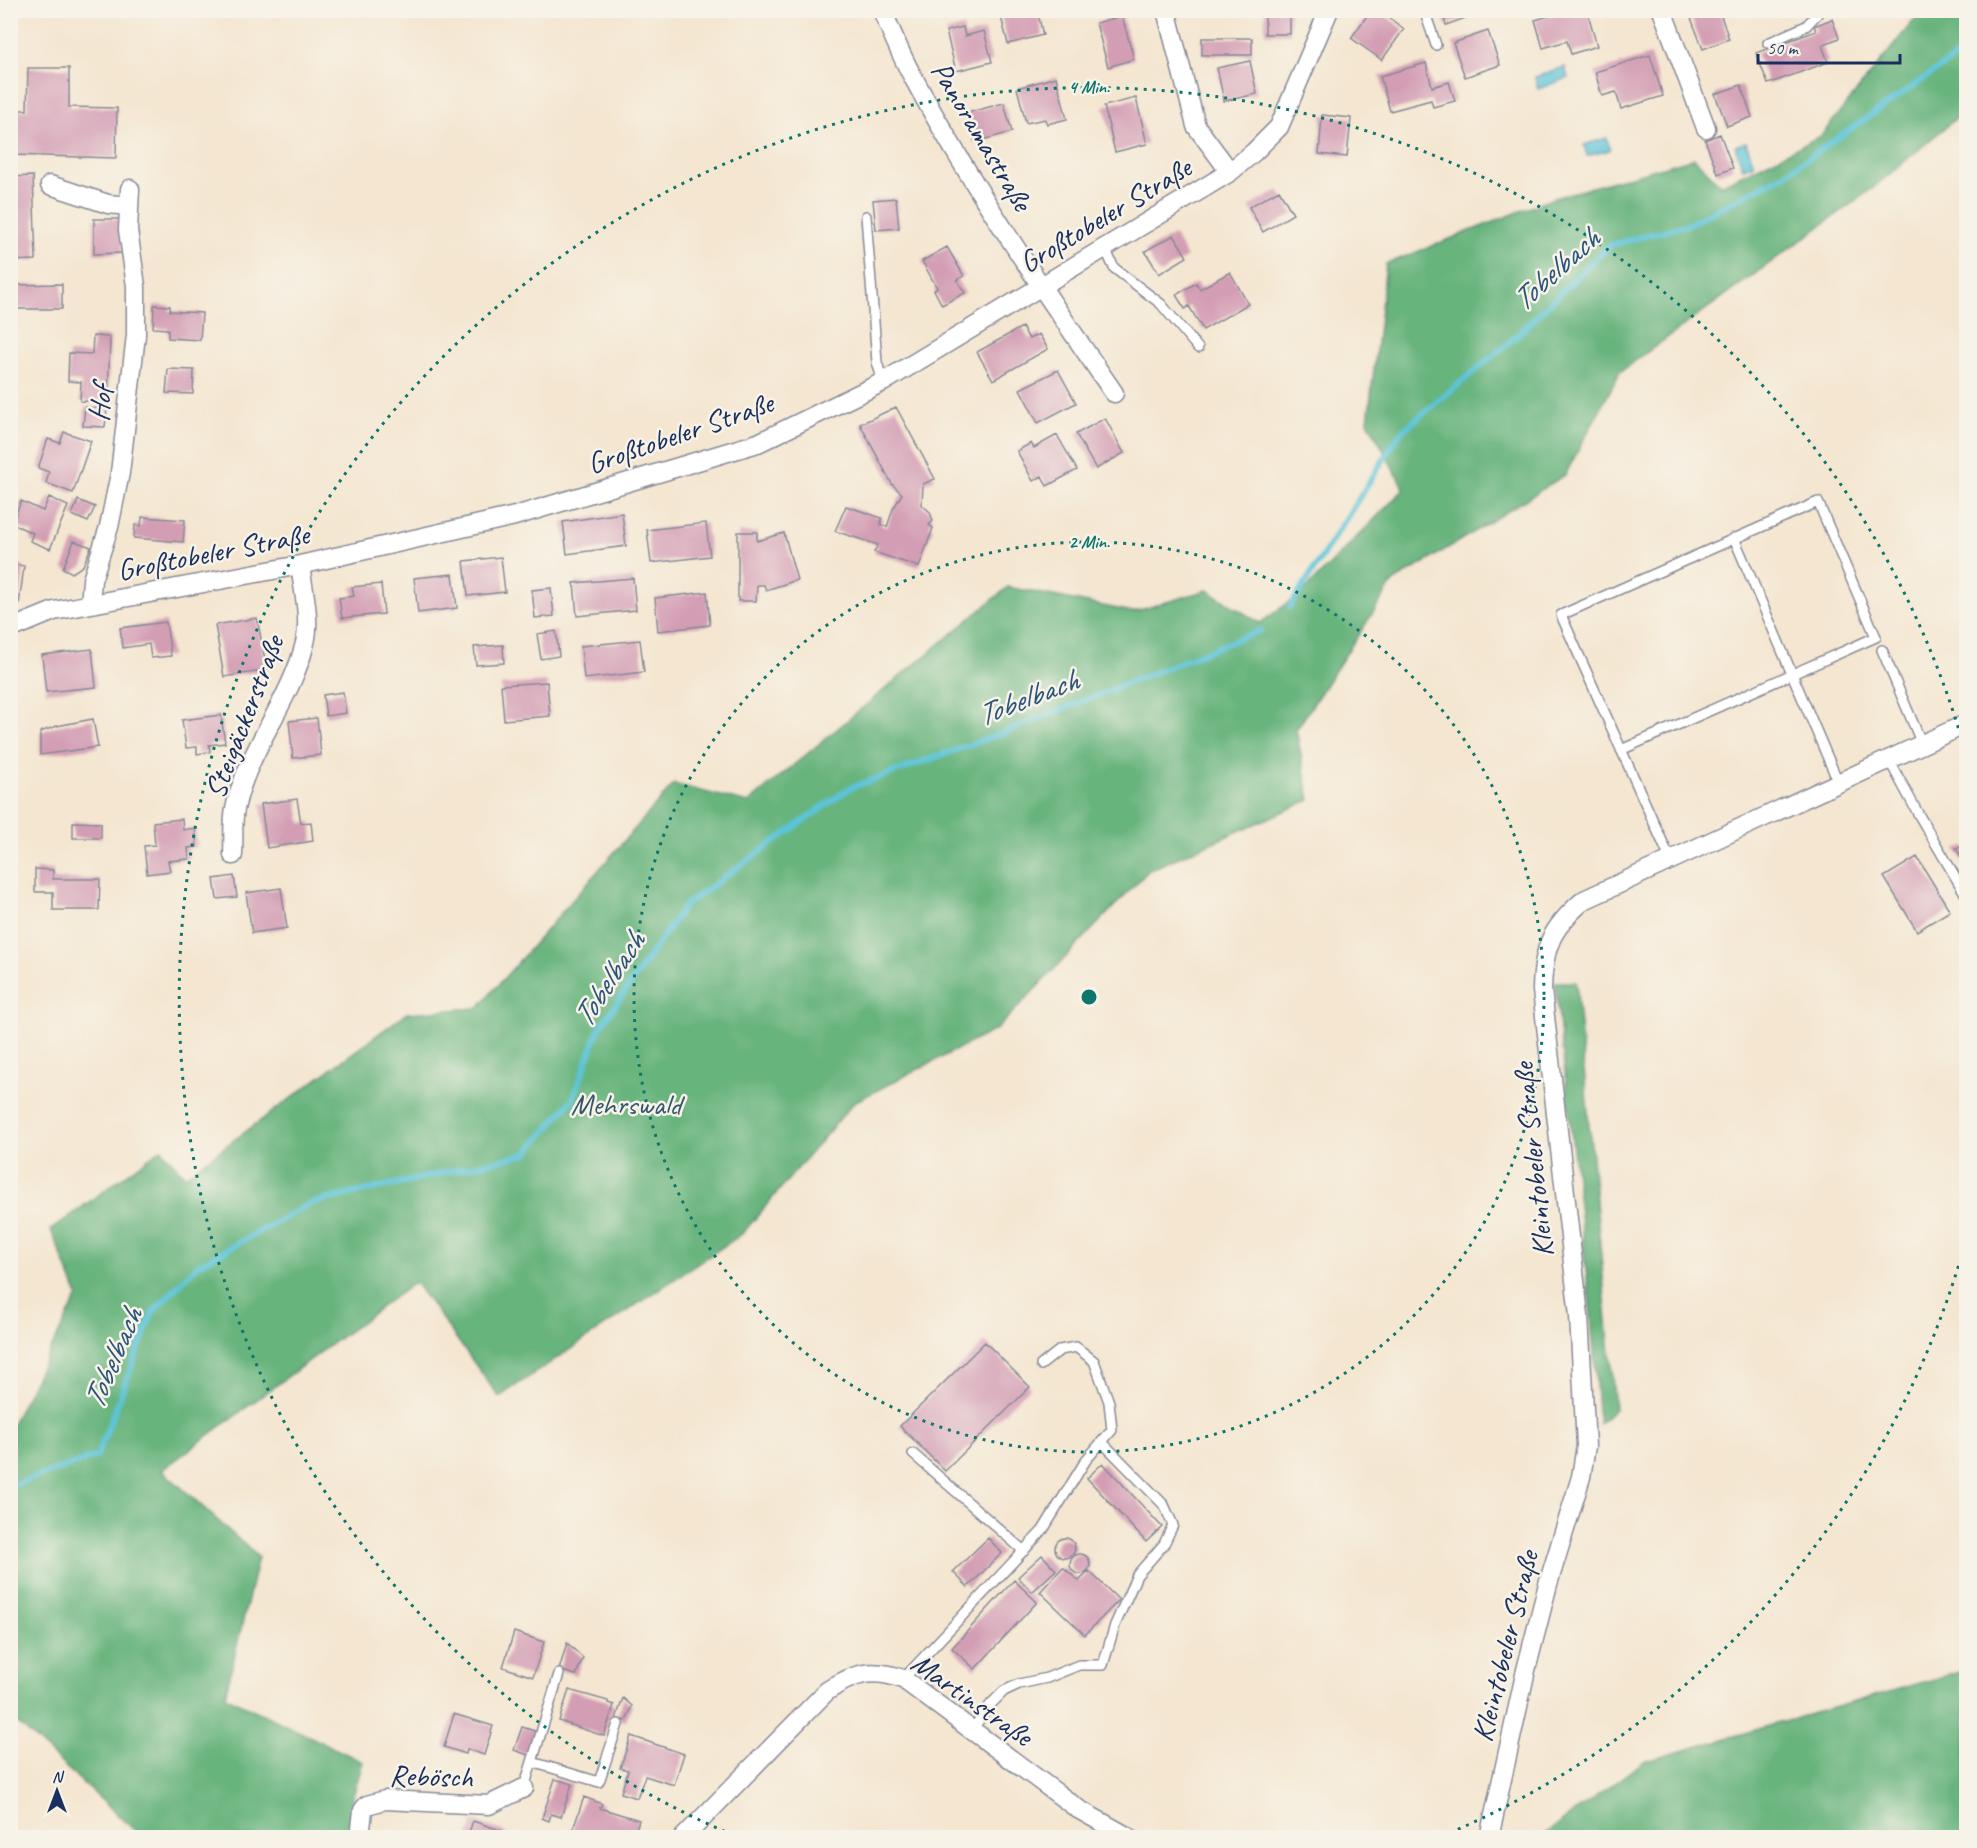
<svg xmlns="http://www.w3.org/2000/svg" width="1977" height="1848" font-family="Caveat,sans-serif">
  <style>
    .forest { fill: #68b47d; stroke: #42726e; stroke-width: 1.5 }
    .water { fill: #5cc4d8; stroke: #3c7a9b; stroke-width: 1.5 }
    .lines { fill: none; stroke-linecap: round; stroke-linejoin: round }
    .stream { stroke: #5cc4d8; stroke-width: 6 }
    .building { fill: #d39db4 }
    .lane-casing { stroke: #888a97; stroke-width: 12 }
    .street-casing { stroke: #888a97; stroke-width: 21 }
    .lane { stroke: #fff; stroke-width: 9 }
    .street { stroke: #fff; stroke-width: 18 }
    .ring { fill: none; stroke: #0f766e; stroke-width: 3; stroke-dasharray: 3 6 }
    .labels { text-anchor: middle; stroke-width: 5; stroke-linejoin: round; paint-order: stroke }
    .street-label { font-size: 30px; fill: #1b2f5e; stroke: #f7f3e8 }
    .park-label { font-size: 30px; fill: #34586b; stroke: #f7f3e8 }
    .water-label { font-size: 32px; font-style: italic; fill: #2b547c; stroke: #f7f3e8 }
    .centre { fill: #0f766e; stroke: #f7f3e8; stroke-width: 3 }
    .ring-label { font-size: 18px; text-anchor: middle; font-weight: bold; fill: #0f766e; stroke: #f7f3e8; stroke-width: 5; stroke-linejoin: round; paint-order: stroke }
  </style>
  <rect width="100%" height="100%" fill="#f7f3e8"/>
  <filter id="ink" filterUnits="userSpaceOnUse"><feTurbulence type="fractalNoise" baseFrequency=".0167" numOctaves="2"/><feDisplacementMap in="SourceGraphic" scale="12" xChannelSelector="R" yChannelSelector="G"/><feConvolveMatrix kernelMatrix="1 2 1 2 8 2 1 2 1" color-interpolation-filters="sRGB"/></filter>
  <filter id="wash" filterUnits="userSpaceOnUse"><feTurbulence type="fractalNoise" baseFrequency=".008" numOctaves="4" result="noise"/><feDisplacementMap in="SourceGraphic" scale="24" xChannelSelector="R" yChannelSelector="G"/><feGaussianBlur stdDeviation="1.35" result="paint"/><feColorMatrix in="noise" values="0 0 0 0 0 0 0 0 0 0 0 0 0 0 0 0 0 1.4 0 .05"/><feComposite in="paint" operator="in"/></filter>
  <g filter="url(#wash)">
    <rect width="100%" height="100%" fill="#f4e6d0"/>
    <path class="forest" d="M 1922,10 L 1966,11 L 1966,113 L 1960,115 L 1873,188 L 1620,372 L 1565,475 L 1393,582 L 1296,730 L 1310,800 L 1149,870 L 997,1029 L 854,1102 L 742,1234 L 499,1397 L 415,1282 L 162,1470 L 258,1557 L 225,1696 L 363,1762 L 352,1799 L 349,1837 L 142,1837 L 11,1717 L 11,1426 L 78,1296 L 51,1230 L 161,1149 L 185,1176 L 407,1013 L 478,1008 L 674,784 L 748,803 L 1008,587 L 1133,612 L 1207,590 L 1260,623 L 1303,592 L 1404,489 L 1368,421 L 1386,264 L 1554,198 L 1694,158 L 1721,185 L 1821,136 Z
      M 1555,982 L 1576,982 L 1615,1409 L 1599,1424 L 1591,1316 Z
      M 1966,1670 L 1966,1837 L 1541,1837 L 1643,1762 Z"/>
    <path class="water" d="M 1565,67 L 1568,78 L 1538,89 L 1535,77 Z
      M 1607,138 L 1610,150 L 1587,156 L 1584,145 Z
      M 1746,142 L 1754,164 L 1743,168 L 1735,146 Z"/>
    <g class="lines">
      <path class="stream" d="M 1290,607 L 1401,432 L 1512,340 L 1610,245 L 1687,225 L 1782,176 L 1966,50
        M 10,1486 L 97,1456 L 153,1312 L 198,1265 L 312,1203 L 526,1154 L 573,1099 L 599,1029 L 685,905 L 850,788 L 1003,733 L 1261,630"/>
    </g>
    <g id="blocks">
      <path class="building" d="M 1012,10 L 1037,10 L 1043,35 L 1008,44 L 1000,13 Z
        M 1265,10 L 1290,10 L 1290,34 L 1265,34 Z
        M 1371,10 L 1378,10 L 1404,29 L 1382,60 L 1351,38 Z
        M 1441,10 L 1478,10 L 1479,13 L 1446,25 Z
        M 1569,10 L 1587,10 L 1597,46 L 1571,54 L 1567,41 L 1543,48 L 1535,20 Z
        M 1710,10 L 1719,10 L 1729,39 L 1703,49 L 1691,18 Z
        M 1122,16 L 1134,59 L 1108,67 L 1096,23 Z
        M 1832,19 L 1839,38 L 1822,45 L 1828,62 L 1768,84 L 1756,53 L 1816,31 L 1814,26 Z
        M 963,27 L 965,36 L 984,31 L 992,62 L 956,71 L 946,31 Z
        M 1488,31 L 1500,65 L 1465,77 L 1453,43 Z
        M 1202,38 L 1252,38 L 1252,55 L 1202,55 Z
        M 1650,55 L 1663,96 L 1621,109 L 1616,92 L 1602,96 L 1595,72 Z
        M 1250,61 L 1257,94 L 1224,101 L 1217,68 Z
        M 1426,63 L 1432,87 L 1449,82 L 1455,101 L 1433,107 L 1431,100 L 1390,111 L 1380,76 Z
        M 28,68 L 69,68 L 69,107 L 117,108 L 116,158 L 10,155 L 10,110 L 27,110 Z
        M 1056,77 L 1067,119 L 1047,124 L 1045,119 L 1026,123 L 1017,88 Z
        M 1741,85 L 1752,117 L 1727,126 L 1715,94 Z
        M 1136,98 L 1147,144 L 1115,152 L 1104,106 Z
        M 1004,103 L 1012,132 L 975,142 L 967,113 Z
        M 1322,115 L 1351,118 L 1347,157 L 1319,154 Z
        M 1720,134 L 1733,168 L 1718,174 L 1705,140 Z
        M 33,176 L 36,260 L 10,261 L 10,177 Z
        M 1279,190 L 1293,214 L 1263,232 L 1249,207 Z
        M 896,198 L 899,228 L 876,230 L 873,200 Z
        M 94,219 L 121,219 L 122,253 L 94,254 Z
        M 1174,235 L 1187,257 L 1159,274 L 1145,251 Z
        M 947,247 L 964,276 L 957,280 L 965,293 L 942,305 L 934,290 L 937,288 L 922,261 Z
        M 1230,272 L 1248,304 L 1203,330 L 1189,306 L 1185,309 L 1176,295 L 1196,283 L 1200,289 Z
        M 62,284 L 62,309 L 10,309 L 10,285 Z
        M 154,305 L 170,306 L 170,311 L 202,313 L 200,340 L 168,338 L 168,329 L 153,328 Z
        M 1022,327 L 1029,339 L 1039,334 L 1048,349 L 993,380 L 977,352 Z
        M 93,336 L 110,337 L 108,402 L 80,401 L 81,382 L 68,381 L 69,353 L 92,354 Z
        M 168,369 L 194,370 L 193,394 L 166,393 Z
        M 1058,370 L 1076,403 L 1038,423 L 1020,389 Z
        M 85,407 L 107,409 L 105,427 L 83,426 Z
        M 896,407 L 935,479 L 923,484 L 922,505 L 930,512 L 933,521 L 929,525 L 933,528 L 919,567 L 874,552 L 878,545 L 835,531 L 846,506 L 882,518 L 881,525 L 887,527 L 893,509 L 902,494 L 892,484 L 860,424 Z
        M 1105,418 L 1124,453 L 1096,469 L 1076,434 Z
        M 64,432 L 91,441 L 73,493 L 46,483 L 49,472 L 38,468 L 48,439 L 60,443 Z
        M 1057,435 L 1077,470 L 1047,486 L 1042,476 L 1033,481 L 1017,451 L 1031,443 L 1034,448 Z
        M 49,497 L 68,506 L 50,549 L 30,541 L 33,533 L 12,524 L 21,501 L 43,511 Z
        M 78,500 L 95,507 L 88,522 L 72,515 Z
        M 622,513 L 626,546 L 567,554 L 563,522 Z
        M 142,517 L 185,520 L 183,542 L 134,538 L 135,525 L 141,526 Z
        M 706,523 L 710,556 L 651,563 L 647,530 Z
        M 738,532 L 757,532 L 757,541 L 784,533 L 797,580 L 766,590 L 764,585 L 757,585 L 756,601 L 738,601 Z
        M 74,541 L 91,547 L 83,566 L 72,573 L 63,568 Z
        M 10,552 L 15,553 L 14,564 L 24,566 L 19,605 L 10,604 Z
        M 501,557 L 505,592 L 468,596 L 464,561 Z
        M 453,574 L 457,608 L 418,613 L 414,578 Z
        M 633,578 L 636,610 L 577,616 L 574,583 Z
        M 381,584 L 384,614 L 342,618 L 339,598 L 354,596 L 352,587 Z
        M 551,588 L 554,616 L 535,618 L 532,590 Z
        M 707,592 L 710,625 L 658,631 L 655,598 Z
        M 257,618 L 267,670 L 224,677 L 215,625 Z
        M 166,622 L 171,656 L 151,658 L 149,644 L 123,648 L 120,628 Z
        M 556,631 L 559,656 L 541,659 L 537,634 Z
        M 640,640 L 644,672 L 584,679 L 581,646 Z
        M 503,645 L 504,663 L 476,665 L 474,647 Z
        M 92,649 L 96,687 L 46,692 L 42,655 Z
        M 547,682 L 550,716 L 504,720 L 501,685 Z
        M 343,692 L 346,713 L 326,716 L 323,695 Z
        M 221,715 L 225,743 L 209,745 L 210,752 L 197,754 L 197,747 L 186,748 L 182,720 Z
        M 317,718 L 321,755 L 293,758 L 289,721 Z
        M 93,719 L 98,747 L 40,755 L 40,732 L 57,726 Z
        M 297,799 L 301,823 L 311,822 L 313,841 L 267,848 L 261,804 Z
        M 182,819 L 183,830 L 195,828 L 197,847 L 188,848 L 189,859 L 168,861 L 170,871 L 147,874 L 144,846 L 155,845 L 153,822 Z
        M 73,822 L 101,823 L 101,838 L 73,838 Z
        M 1966,847 L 1966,866 L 1956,848 Z
        M 1917,857 L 1950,911 L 1917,931 L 1884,877 Z
        M 35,869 L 53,870 L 53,879 L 100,879 L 99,910 L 53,910 L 53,892 L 35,892 Z
        M 234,876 L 237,897 L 217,899 L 214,879 Z
        M 281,888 L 287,928 L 252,933 L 246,893 Z
        M 985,1342 L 1030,1387 L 945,1471 L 900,1426 Z
        M 1103,1463 L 1162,1527 L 1146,1542 L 1087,1478 Z
        M 988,1538 L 1002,1553 L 968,1587 L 953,1572 Z
        M1055 1548a10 10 0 1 1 20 0a10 10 0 1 1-20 0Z
        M1070 1564a10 10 0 1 1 20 0a10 10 0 1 1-20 0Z
        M 1042,1555 L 1056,1570 L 1032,1592 L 1018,1577 Z
        M 1063,1567 L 1079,1581 L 1089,1571 L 1119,1600 L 1085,1635 L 1040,1592 Z
        M 1014,1580 L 1037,1602 L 975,1669 L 952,1648 Z
        M 514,1632 L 544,1642 L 533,1677 L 503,1667 Z
        M 567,1643 L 583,1658 L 576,1675 L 559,1670 Z
        M 569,1690 L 608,1701 L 608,1703 L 614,1705 L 604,1736 L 559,1721 Z
        M 623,1698 L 632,1706 L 626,1721 L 616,1719 Z
        M 454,1714 L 493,1726 L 484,1755 L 467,1749 L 466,1754 L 444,1747 Z
        M 522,1727 L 538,1732 L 531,1756 L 514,1750 Z
        M 631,1736 L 684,1754 L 674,1785 L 645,1776 L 637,1798 L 621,1793 L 628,1770 L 620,1768 Z
        M 555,1779 L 572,1784 L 561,1817 L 551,1814 L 549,1821 L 542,1818 Z
        M 584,1797 L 602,1804 L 600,1808 L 639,1820 L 633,1838 L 615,1831 L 613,1838 L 593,1832 L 591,1838 L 589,1838 L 572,1832 Z
        M 473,1821 L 506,1832 L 504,1838 L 467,1838 Z"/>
    </g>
  </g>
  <g filter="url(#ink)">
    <use href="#blocks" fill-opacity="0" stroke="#888a97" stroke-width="1.5"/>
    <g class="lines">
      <g class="lane-casing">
        <path id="lane" d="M 1424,10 L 1436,45
          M 1768,43 L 1806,26 L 1821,10
          M 866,216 L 877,362 L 883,382
          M 1105,248 L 1114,268 L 1161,304 L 1198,348
          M 1734,538 L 1839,784
          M 1882,650 L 1922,744
          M 1621,750 L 1876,637 L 1818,502 L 1561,615 L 1671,861
          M 1889,760 L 1920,817 L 1966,895
          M 913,1454 L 1024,1551
          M 903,1679 L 1043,1530 L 1086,1460 L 1112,1430 L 1109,1402 L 1094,1361 L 1076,1347 L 1060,1350 L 1041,1365
          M 971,1731 L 991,1704 L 1004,1691 L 1019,1684 L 1047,1678 L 1079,1665 L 1103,1665 L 1115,1625 L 1137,1575 L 1164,1544 L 1173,1525 L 1164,1505 L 1102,1442
          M 532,1762 L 599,1782 L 618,1724
          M 524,1788 L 559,1674"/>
      </g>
      <g class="street-casing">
        <path id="street" d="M 882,10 C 892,33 901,56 913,77 C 972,187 1043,290 1114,393
          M 1166,10 L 1196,126 L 1230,172
          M 1662,10 L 1706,128
          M 50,185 L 108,204 L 129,206
          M 90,604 L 92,580 L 109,527 L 120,473 L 136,335 L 136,286 L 128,230 L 130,189
          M 10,629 L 54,611 L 300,565 L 515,516 L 758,443 L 883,382 L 1230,172 L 1254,152 L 1279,127 L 1329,10
          M 233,855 C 234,840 232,823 235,809 C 247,750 291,701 305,643 C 311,619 303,589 300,565
          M 360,1838 L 363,1810 L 367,1805 L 385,1800 L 489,1805 L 524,1788
          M 683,1838 L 827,1691 C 854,1673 872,1668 903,1679 L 1078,1809 L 1130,1838
          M 1489,1838 L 1526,1670 L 1548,1584 L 1581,1477 L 1586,1446 L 1579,1316 L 1542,990 C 1543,947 1551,928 1584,900 L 1966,724"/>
      </g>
      <use href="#lane" class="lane"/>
      <use href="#street" class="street"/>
    </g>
  </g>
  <g class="ring">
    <circle cx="1089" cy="997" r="455"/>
    <path d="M1966 1240A910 910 0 0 1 1445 1835M733 1835A910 910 0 1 1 1966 754"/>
  </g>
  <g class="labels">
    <g class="street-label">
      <text transform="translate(982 136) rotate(59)" y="10">Panoramastraße</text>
      <text transform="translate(1105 215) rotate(-31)" y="10">Großtobeler Straße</text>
      <text transform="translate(100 403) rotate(-83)" y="10">Hof</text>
      <text transform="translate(680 433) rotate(-19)" y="10">Großtobeler Straße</text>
      <text transform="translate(213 552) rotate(-11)" y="10">Großtobeler Straße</text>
      <text transform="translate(244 717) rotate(-69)" y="10">Steigäckerstraße</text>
      <text transform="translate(1533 1160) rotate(-96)" y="10">Kleintobeler Straße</text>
      <text transform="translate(1505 1646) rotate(-76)" y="10">Kleintobeler Straße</text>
      <text transform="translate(972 1699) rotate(35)" y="10">Martinstraße</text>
      <text transform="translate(431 1776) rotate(1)" y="10">Rebösch</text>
    </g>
    <g class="park-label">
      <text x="626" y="1114">Mehrswald</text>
    </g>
    <g class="water-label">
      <text transform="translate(1555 269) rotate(-42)" y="11">Tobelbach</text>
      <text transform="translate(1027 697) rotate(-21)" y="11">Tobelbach</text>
      <text transform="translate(608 979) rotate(-57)" y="11">Tobelbach</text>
      <text transform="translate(112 1358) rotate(-67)" y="11">Tobelbach</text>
    </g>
  </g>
  <circle cx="1089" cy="997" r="9" class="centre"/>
  <g class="ring-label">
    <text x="1089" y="93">4 Min.</text>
    <text x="1089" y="548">2 Min.</text>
  </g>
  <rect width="1977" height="1848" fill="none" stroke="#f7f3e8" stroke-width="36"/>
  <g transform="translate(57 1791)" stroke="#f7f3e8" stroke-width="4.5" paint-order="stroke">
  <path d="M0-4.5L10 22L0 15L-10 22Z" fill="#1b2f5e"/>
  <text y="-9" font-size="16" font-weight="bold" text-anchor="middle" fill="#1b2f5e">N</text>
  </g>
  <path d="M1758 54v9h142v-9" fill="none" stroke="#1b2f5e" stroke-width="3"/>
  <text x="1767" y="54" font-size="18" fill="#1b2f5e" stroke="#f7f3e8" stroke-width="4.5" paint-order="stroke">50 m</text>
</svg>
